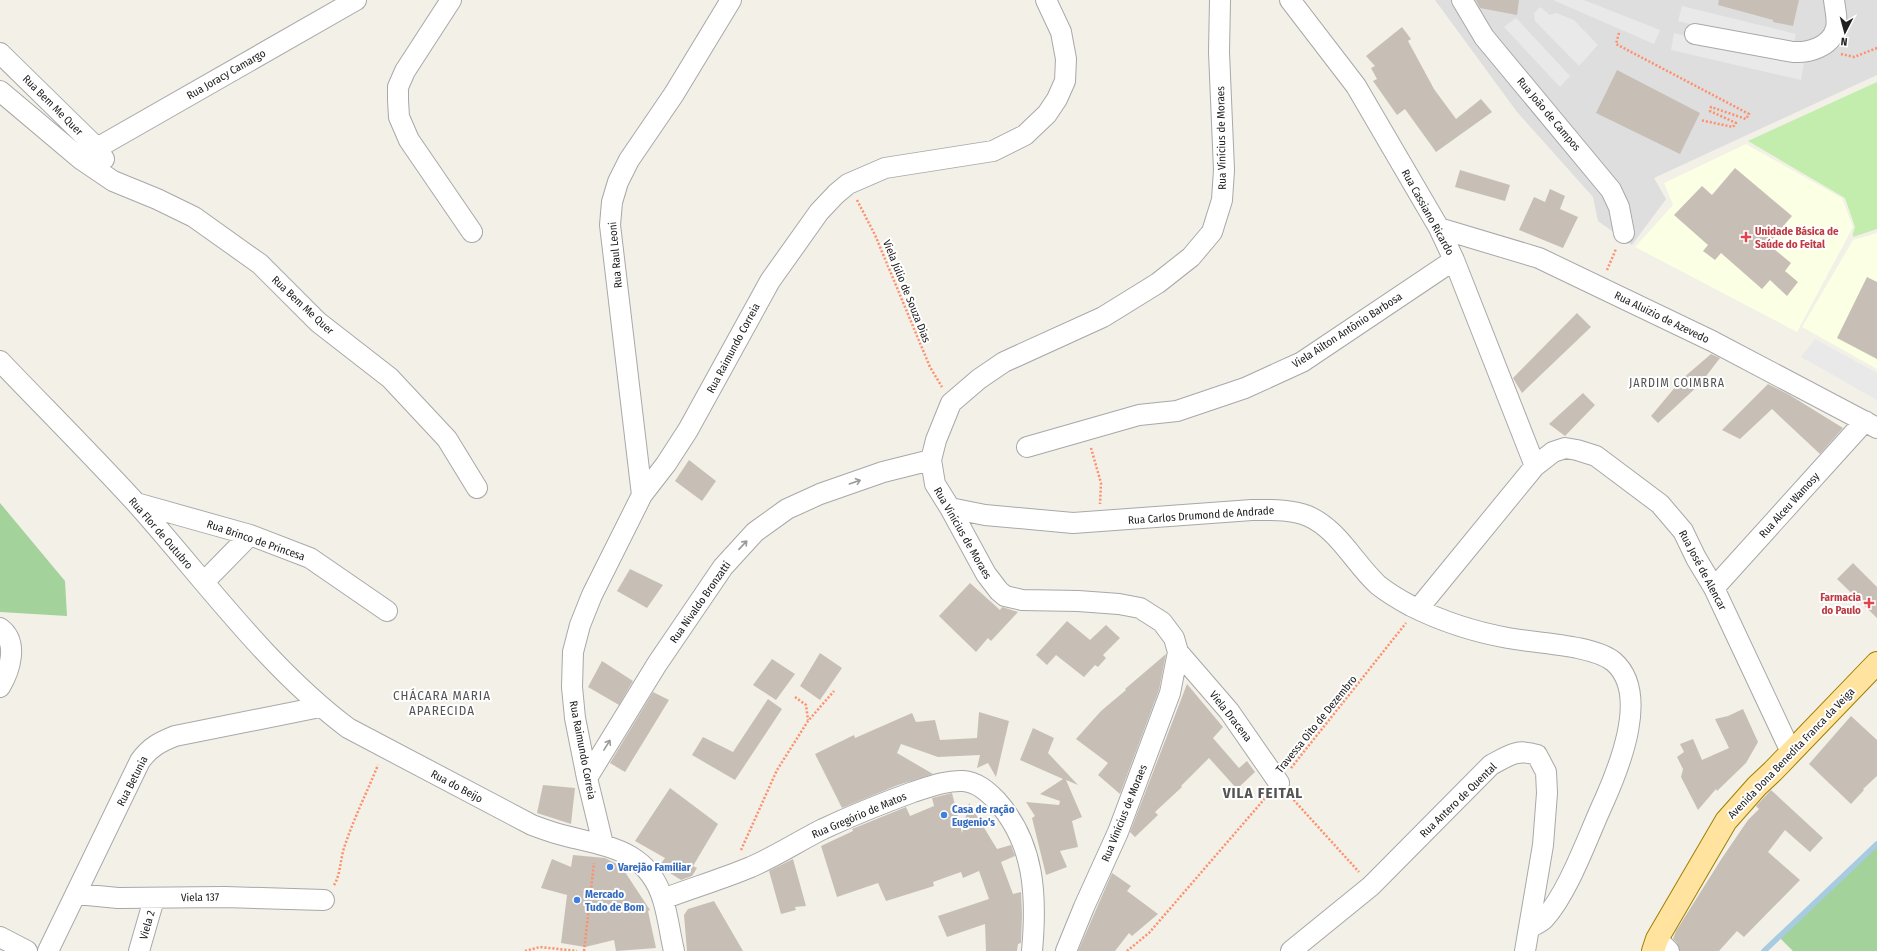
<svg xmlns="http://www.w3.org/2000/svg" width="1877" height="951" font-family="'Fira Sans Condensed',sans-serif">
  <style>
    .residential { fill: #dfdede }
    .education { fill: #fbffe3 }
    .grass { fill: #c3edac }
    .forest { fill: #a3d29b }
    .parking { fill: #e9e9e9 }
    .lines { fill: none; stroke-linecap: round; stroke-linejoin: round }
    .stream { stroke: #a7cbe1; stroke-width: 5.5 }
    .building { fill: #c7bfb6 }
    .minor-casing { stroke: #a8a8a8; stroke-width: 22 }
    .major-casing { stroke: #9e7f00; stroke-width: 24 }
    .path { stroke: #ff8f6b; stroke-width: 2.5; stroke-dasharray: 2 2; stroke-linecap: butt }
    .minor { stroke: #fff; stroke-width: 20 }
    .major { stroke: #ffe39f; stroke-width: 22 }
    .oneway { stroke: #9b9b9b }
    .health-dot { fill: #e0444e; stroke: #fff; stroke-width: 1.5 }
    .shop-dot { fill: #3f7fe0; stroke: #fff; stroke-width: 1.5 }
    .labels { text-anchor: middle; stroke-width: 4; stroke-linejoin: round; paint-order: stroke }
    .street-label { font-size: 11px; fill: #212121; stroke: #fff }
    .health-label { font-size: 11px; font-weight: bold; fill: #be3a42; stroke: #fff; text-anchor: start }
    .shop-label { font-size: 11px; font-weight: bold; fill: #366cbe; stroke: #fff; text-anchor: start }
    .neighbourhood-label { font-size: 12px; letter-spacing: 1px; fill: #545454; stroke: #fff }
    .quarter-label { font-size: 13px; letter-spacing: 1px; fill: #545454; stroke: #fff }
    .district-label { font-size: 15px; font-weight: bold; letter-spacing: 1px; fill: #545454; stroke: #fff }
  </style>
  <rect width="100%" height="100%" fill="#f2f0e7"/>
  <path class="residential" d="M 1435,0 L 1877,0 L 1877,75 L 1654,178 L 1666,199 L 1632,245 L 1598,221 L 1593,197 L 1517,112 Z"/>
  <path class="education" d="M 1746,144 L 1842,198 L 1853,227 L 1797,332 L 1635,247 L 1673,205 L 1664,183 Z
    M 1877,233 L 1877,369 L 1802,327 L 1853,240 Z"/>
  <path class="grass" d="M 1877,82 L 1877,229 L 1853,237 L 1853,233 L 1855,227 L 1845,198 L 1748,141 Z"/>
  <path class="forest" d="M 0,503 L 65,581 L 67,616 L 0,612 Z
    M 1877,844 L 1877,951 L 1793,951 L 1780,938 Z"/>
  <path class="parking" d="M 1553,0 L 1584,0 L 1660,30 L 1654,44 Z
    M 1682,6 L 1796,34 L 1792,48 L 1678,21 Z
    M 1540,7 L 1550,15 L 1556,13 L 1574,20 L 1598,45 L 1579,66 L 1535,21 L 1534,13 Z
    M 1516,18 L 1570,76 L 1560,87 L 1504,27 Z
    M 1674,33 L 1789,61 L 1804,62 L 1801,80 L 1671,50 Z
    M 1815,339 L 1877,373 L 1877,400 L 1801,357 Z"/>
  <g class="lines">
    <path class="stream" d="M 1764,951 L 1877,844"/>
  </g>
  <path class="building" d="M 1476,0 L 1519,0 L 1517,15 L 1480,8 Z
    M 1719,0 L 1799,0 L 1793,26 L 1773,22 L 1773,20 L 1718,5 Z
    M 1402,27 L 1411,39 L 1408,41 L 1434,89 L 1456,119 L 1481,99 L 1492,112 L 1436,152 L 1405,109 L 1397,115 L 1373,81 L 1377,79 L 1371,68 L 1375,66 L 1366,56 Z
    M 1617,70 L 1700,113 L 1680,154 L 1596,113 Z
    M 1735,168 L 1792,216 L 1768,244 L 1791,263 L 1785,271 L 1798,282 L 1787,296 L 1770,280 L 1762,289 L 1721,253 L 1715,260 L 1703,251 L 1708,245 L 1674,215 L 1702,186 L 1712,195 Z
    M 1460,170 L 1510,185 L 1505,201 L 1455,187 Z
    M 1550,189 L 1565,196 L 1560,209 L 1578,217 L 1563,248 L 1519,230 L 1534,197 L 1545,202 Z
    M 1867,277 L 1877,282 L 1877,359 L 1837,338 Z
    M 1577,313 L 1591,327 L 1522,393 L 1513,378 Z
    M 1711,354 L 1720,358 L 1700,384 L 1658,423 L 1651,416 L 1682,379 Z
    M 1768,384 L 1788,394 L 1843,428 L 1820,454 L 1772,409 L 1740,439 L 1722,430 Z
    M 1583,393 L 1595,405 L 1565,436 L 1549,424 Z
    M 689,460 L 716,481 L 702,501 L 675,481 Z
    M 1853,563 L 1877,587 L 1877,618 L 1837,579 Z
    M 630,569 L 663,585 L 647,608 L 617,591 Z
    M 970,583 L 1000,610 L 1002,607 L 1018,612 L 991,641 L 988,638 L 976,652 L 939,616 Z
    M 1067,621 L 1090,640 L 1106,625 L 1120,638 L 1103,655 L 1106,658 L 1098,667 L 1095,665 L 1084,677 L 1056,655 L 1047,665 L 1036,655 Z
    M 820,653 L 842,668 L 820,700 L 800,686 Z
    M 1166,654 L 1159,690 L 1120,794 L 1098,775 L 1108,763 L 1076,739 L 1101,711 L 1126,690 L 1125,689 Z
    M 772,659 L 795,674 L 776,700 L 753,685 Z
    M 602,661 L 633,681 L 619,705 L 588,687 Z
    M 1187,684 L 1223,727 L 1213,738 L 1239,768 L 1247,761 L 1255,772 L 1237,789 L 1209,758 L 1181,786 L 1182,787 L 1155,812 L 1158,815 L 1135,837 L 1130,832 Z
    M 653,692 L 669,700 L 625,772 L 610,763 Z
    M 768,699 L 782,709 L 735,780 L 692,755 L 703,737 L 733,752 Z
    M 1743,709 L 1758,742 L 1746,763 L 1717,791 L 1716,789 L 1698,810 L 1681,777 L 1683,769 L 1677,757 L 1684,752 L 1680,744 L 1693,739 L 1702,760 L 1729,748 L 1715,719 L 1728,716 Z
    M 979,712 L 1009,721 L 996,777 L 988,763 L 977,768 L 980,755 L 938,757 L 901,744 L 897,753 L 933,774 L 898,785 L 842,808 L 815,754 L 854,735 L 855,738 L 912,713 L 916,722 L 935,720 L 940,740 L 977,738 Z
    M 1851,716 L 1877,740 L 1877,776 L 1863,789 L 1864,790 L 1851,804 L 1809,764 Z
    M 1033,728 L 1054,738 L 1048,753 L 1078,785 L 1066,780 L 1082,817 L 1072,821 L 1078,847 L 1060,851 L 1067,867 L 1046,875 L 1032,818 L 1035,816 L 1026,802 L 1059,805 L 1060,801 L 1040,794 L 1063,779 L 1020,760 Z
    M 543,785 L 575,788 L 571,824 L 537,813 Z
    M 670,788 L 718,824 L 693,866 L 697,868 L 692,876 L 681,880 L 659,866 L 665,858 L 635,841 Z
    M 1771,790 L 1823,838 L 1810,852 L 1785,830 L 1768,852 L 1800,880 L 1744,937 L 1737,931 L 1719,951 L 1680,951 L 1677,943 L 1673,939 L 1676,931 L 1722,858 L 1748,820 L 1759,809 L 1756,806 Z
    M 952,793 L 962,833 L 969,803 L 997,849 L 1011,845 L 1015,856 L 1001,862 L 1013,894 L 1021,892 L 1022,915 L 1021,943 L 1018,944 L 1017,951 L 986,951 L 985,924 L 947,937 L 938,916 L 989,899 L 979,871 L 963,878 L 961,872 L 933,882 L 934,886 L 886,901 L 878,883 L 837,897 L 821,846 L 853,831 L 852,829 L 906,807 L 910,816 L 934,806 L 932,798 Z
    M 573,855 L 605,858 L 621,866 L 650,910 L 648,911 L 656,948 L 616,951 L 614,940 L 585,947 L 561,943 L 567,895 L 541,888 L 552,859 L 571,867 Z
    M 793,859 L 806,906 L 795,907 L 796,910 L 781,914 L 769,871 Z
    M 1112,873 L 1131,886 L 1127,891 L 1158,914 L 1132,936 L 1129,933 L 1115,951 L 1078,951 Z
    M 714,901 L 743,951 L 687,951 L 684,915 L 688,909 Z"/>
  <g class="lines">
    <g class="minor-casing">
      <path id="minor" d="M 451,0 L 405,71 L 398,87 L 398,100 L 399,117 L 409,140 L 472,232
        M 1290,0 L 1356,86 L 1439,228 L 1454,260 L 1535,466
        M 1462,0 L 1484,37 L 1611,190 L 1619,207 L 1624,233
        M 1695,34 L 1793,52 C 1809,53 1831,47 1836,28 C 1838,20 1835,9 1834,0
        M 0,53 L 97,148 L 104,159
        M 0,91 L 82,160 L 113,181 L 157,199 L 194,217 L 260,264 L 318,322 L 390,378 L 447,439 L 477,488
        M 97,148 L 356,0
        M 1439,228 L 1539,258 L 1712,341 L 1877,428
        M 0,361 C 45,408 92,455 136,503 C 204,579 266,666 348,728 L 532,825 C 545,830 557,834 570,837 C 611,847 649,852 663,900 C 668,916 670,934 674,951
        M 1027,447 L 1139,415 L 1177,411 L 1245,388 L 1302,362 L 1454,260
        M 642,495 L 610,225 L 612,202 L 618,182 L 629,160 L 674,94 L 731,0
        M 136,503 L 250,535 L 310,558 L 387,611
        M 950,508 L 985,515 L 1073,523 L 1252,510 C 1270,510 1291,509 1308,516 C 1339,530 1354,563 1378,585 C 1388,593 1400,600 1411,606 C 1441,621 1475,632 1508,638 C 1535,643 1594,645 1614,662 C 1649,693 1620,765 1605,799 C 1589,833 1569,892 1544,919 C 1540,923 1534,925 1529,928
        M 204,582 L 250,535
        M 1714,588 L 1865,421
        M 1418,609 L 1535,466 L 1553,452 L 1565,448 L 1577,450 L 1596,456 L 1660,504 L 1683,531 L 1696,558 L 1714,588 L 1791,752
        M 0,628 C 19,642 10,670 0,687
        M 1178,652 L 1229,711 L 1279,783
        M 587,778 L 657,664 L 723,567 L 755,532 L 787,509 L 820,494 L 883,472 L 931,460
        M 603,844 L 587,778 L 575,718 L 572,687 L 573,652 L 580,625 L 592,595 L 642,495 L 666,464 L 688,430 L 770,281 L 819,212 L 836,194 L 848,184 L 885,168 L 993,151 L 1025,135 L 1047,114 L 1057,99 L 1065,81 L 1066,59 L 1061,32 L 1046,0
        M 77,894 L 118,898 L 225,897 L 324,900
        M 663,899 C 692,888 722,879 751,867 C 776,856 799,841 823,829 C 853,815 883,803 913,792 C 929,787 947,780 963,781 C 977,782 987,791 996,800 C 1035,843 1037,896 1032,951
        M 0,937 L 27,951
        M 1657,939 L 1669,951
        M 48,951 L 140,761 C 150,747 160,742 175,736 L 320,707
        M 139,951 L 154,899
        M 1066,951 L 1084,907 L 1118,832 L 1170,693 L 1178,652 L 1174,638 L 1162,622 L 1140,608 L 1119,604 L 1078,601 L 1022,600 L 1005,596 L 999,591 L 986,574 L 950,508 L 935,484 L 931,460 L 936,440 L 951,403 L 979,379 L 1004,362 L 1103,317 L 1158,283 L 1191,257 L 1212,232 L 1222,200 L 1224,170 L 1219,52 L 1220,0
        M 1291,951 L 1371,886 L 1491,765 C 1508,756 1517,748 1537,755 L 1546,772 L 1547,793 L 1543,845 L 1525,951"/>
    </g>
    <g class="major-casing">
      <path id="major" d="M 1653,951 L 1657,939 L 1726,821 L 1757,786 L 1773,771 L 1877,663"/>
    </g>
    <path class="path" d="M 1619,33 L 1616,44 L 1749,114 L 1746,119 L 1711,107 L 1710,111 L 1736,123 L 1733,127 L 1700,120
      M 1841,54 L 1854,57 L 1877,48
      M 857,200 L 875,235 L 930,367 L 942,387
      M 1607,270 L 1616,249
      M 1091,448 L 1101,483 L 1100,504
      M 795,697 L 806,705 L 808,720
      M 1291,768 L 1406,623
      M 1291,797 L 1359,872
      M 741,850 L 777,770 L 808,721 L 834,691
      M 334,885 C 341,874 340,858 345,845 C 354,818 367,792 378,765
      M 525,951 L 540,947 L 577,951
      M 584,951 L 594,863
      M 1127,951 L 1149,933 L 1267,796"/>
    <use href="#minor" class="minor"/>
    <use href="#major" class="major"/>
  </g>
  <defs><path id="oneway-shaft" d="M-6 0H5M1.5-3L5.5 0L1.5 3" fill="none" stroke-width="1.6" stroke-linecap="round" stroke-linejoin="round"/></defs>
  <g class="oneway">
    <use href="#oneway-shaft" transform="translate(855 482) rotate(-19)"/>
    <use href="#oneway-shaft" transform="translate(743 545) rotate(-47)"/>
    <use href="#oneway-shaft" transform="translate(607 745) rotate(-58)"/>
  </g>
  <g class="health-dot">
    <path d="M1744 231h4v4h4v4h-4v4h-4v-4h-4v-4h4z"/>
    <path d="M1867 597h4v4h4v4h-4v4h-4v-4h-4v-4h4z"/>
  </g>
  <g class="shop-dot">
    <circle cx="944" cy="815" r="4"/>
    <circle cx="610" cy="867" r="4"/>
    <circle cx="577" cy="900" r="4"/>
  </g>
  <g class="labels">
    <g class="street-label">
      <text transform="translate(226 74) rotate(-30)" y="4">Rua Joracy Camargo</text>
      <text transform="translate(53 105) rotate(45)" y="4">Rua Bem Me Quer</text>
      <text transform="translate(1549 114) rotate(50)" y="4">Rua João de Campos</text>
      <text transform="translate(1221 138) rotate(-91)" y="4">Rua Vinícius de Moraes</text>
      <text transform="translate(1428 212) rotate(61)" y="4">Rua Cassiano Ricardo</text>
      <text transform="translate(615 255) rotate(-95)" y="4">Rua Raul Leoni</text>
      <text transform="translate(907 291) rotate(68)" y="4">Viela Júlio de Souza Dias</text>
      <text transform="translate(303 305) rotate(43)" y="4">Rua Bem Me Quer</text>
      <text transform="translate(1662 317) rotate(26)" y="4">Rua Aluizio de Azevedo</text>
      <text transform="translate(1347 330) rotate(-33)" y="4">Viela Ailton Antônio Barbosa</text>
      <text transform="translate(733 348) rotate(-62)" y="4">Rua Raimundo Correia</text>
      <text transform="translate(1789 505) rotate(-48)" y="4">Rua Alceu Wamosy</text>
      <text transform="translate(1201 515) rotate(-4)" y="4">Rua Carlos Drumond de Andrade</text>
      <text transform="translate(161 533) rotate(49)" y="4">Rua Flor de Outubro</text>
      <text transform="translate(963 533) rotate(60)" y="4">Rua Vinícius de Moraes</text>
      <text transform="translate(256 540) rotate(19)" y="4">Rua Brinco de Princesa</text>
      <text transform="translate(1703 570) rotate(62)" y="4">Rua José de Alencar</text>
      <text transform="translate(700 602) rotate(-55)" y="4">Rua Nivaldo Bronzatti</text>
      <text transform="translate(1231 716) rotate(52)" y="4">Viela Dracena</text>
      <text transform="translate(1316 724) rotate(-51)" y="4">Travessa Oito de Dezembro</text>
      <text transform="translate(583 750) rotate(79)" y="4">Rua Raimundo Correia</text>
      <text transform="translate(1791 753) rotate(-46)" y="4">Avenida Dona Benedita Franca da Veiga</text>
      <text transform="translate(132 781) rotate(-63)" y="4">Rua Betunia</text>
      <text transform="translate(457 786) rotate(28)" y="4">Rua do Beijo</text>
      <text transform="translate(1458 800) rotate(-44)" y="4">Rua Antero de Quental</text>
      <text transform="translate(1124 813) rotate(-68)" y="4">Rua Vinícius de Moraes</text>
      <text transform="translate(859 815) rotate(-23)" y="4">Rua Gregório de Matos</text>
      <text transform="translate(200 897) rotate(-1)" y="4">Viela 137</text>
      <text transform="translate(147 925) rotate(-74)" y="4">Viela 2</text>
    </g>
    <g class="health-label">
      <text x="1755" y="235">Unidade Básica de<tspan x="1755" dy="13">Saúde do Feital</tspan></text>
      <text x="1861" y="601" text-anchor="end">Farmacia<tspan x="1861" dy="13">do Paulo</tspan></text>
    </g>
    <g class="shop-label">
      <text x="952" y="813">Casa de ração<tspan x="952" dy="13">Eugenio's</tspan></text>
      <text x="618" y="871">Varejão Familiar</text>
      <text x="585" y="898">Mercado<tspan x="585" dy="13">Tudo de Bom</tspan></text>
    </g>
    <g class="neighbourhood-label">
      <text x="1677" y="387">JARDIM COIMBRA</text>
    </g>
    <g class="quarter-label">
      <text x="442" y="700">CHÁCARA MARIA<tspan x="442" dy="15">APARECIDA</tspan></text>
    </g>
    <g class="district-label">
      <text x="1263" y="798">VILA FEITAL</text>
    </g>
  </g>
  <g transform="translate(1845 32) rotate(186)" stroke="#ffffff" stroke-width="3" paint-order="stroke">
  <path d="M0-3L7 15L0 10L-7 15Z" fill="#212121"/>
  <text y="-6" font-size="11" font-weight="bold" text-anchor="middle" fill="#212121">N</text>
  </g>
</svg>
